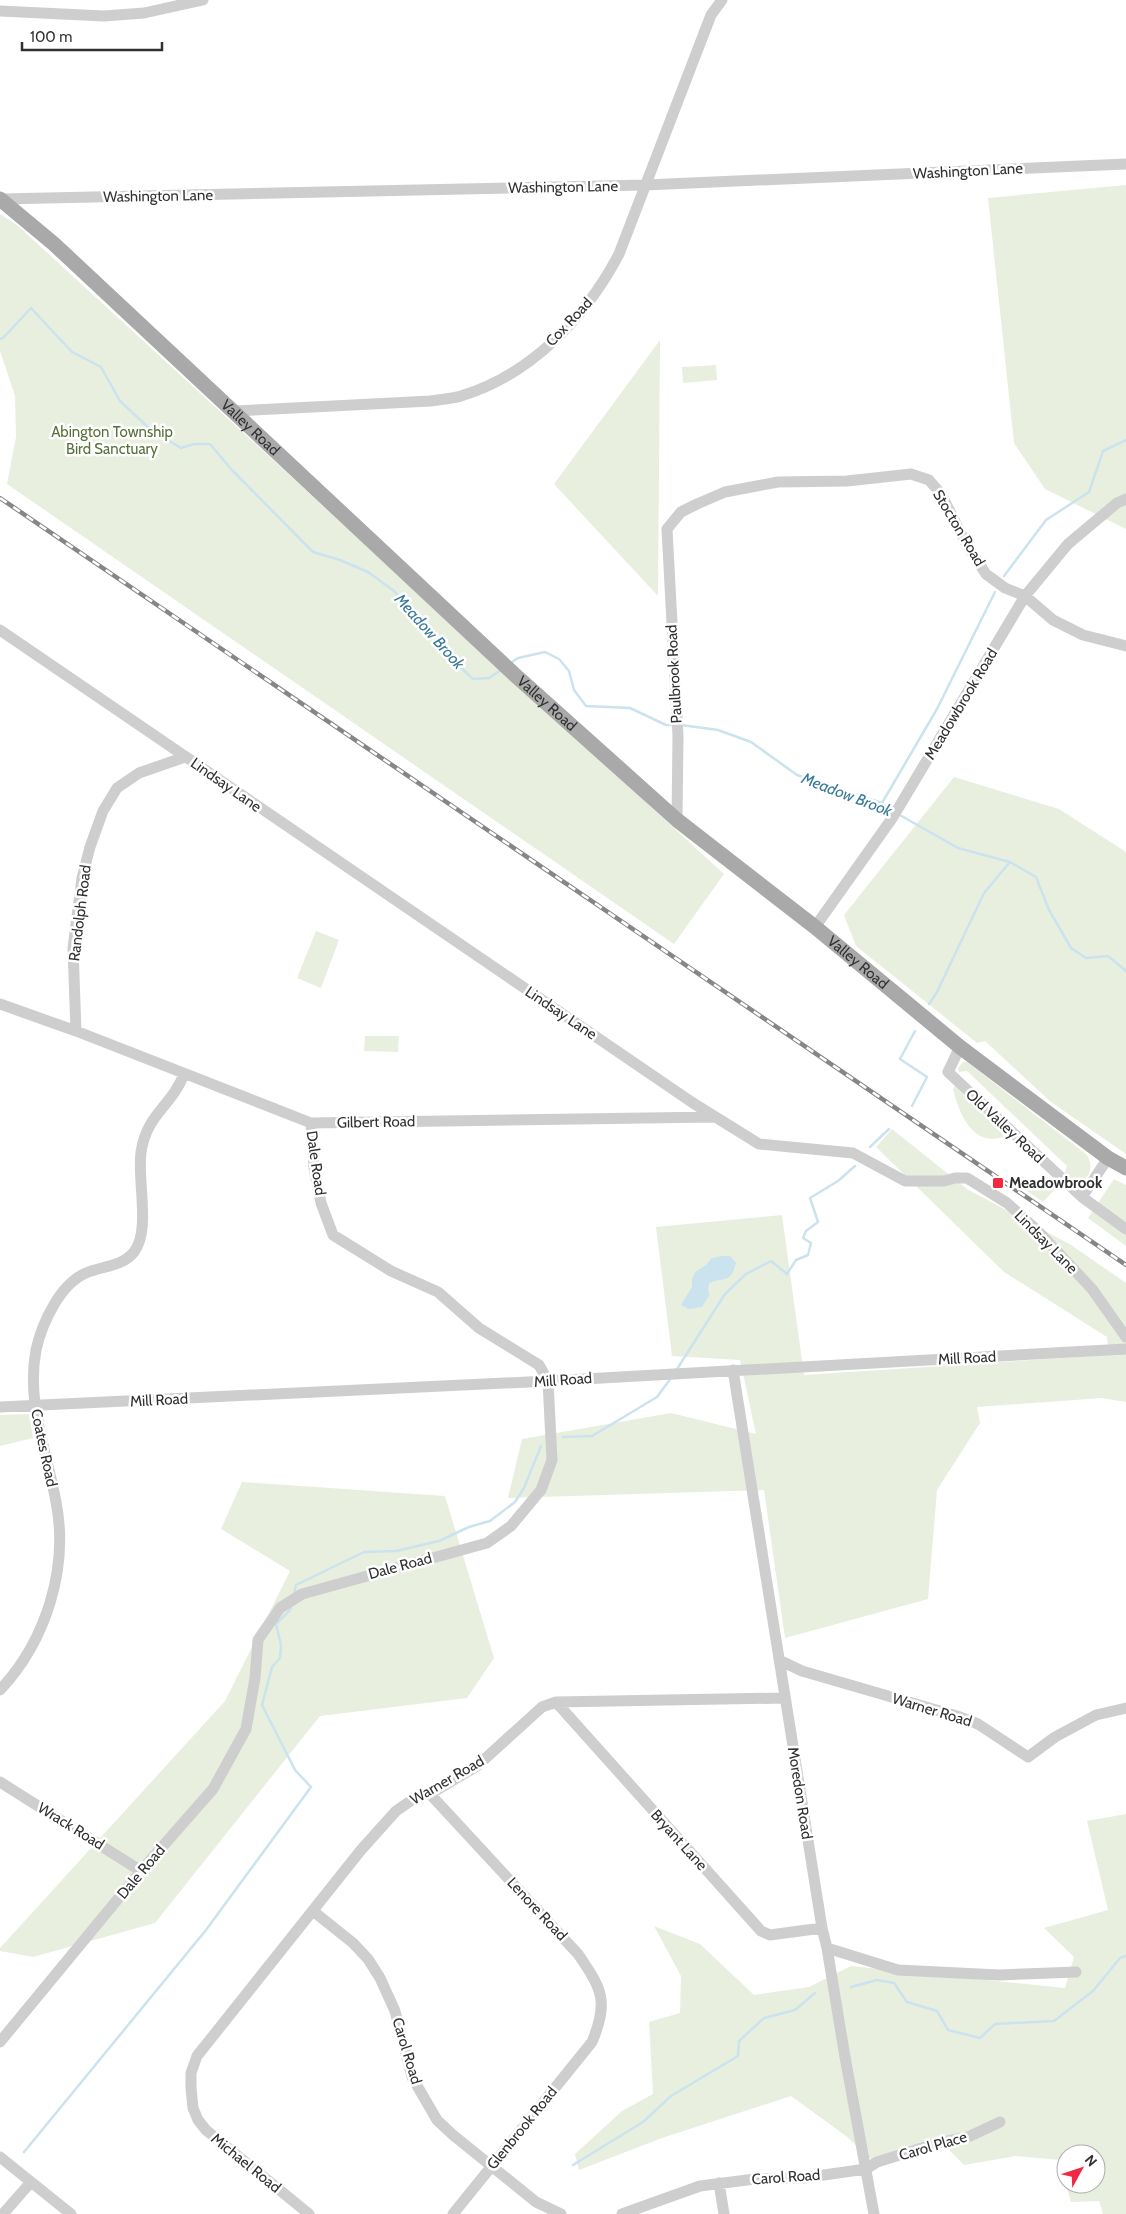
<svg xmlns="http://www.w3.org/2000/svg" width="1126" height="2214" font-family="Cabin,sans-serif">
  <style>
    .green { fill: #e8efde }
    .water { fill: #cae3ef }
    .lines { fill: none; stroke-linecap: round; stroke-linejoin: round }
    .stream { stroke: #cae3ef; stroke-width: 2.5 }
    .minor { stroke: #cecece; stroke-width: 11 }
    .major { stroke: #a9a9a9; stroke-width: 15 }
    .rail-casing { stroke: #868686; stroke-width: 4.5 }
    .rail { stroke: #fff; stroke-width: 2.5; stroke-dasharray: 8; stroke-linecap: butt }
    .poi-dot { fill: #f22943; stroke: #fff; stroke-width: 2 }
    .labels { text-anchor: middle; stroke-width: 5; stroke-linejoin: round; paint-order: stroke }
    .street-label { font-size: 15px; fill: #313131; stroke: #fff }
    .park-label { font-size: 15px; fill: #57713a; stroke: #fff }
    .poi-label { font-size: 15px; font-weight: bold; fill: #313131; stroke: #fff; text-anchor: start }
    .water-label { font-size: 16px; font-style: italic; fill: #38799a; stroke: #fff }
  </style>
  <rect width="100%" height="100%" fill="#fff"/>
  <path class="green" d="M 1126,185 L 1126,529 L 1045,489 L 1014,443 L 988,198 Z
    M 0,214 L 17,225 L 724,874 L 674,944 L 7,484 L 16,437 L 15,396 L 0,351 Z
    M 660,340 L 658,596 L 554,484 Z
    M 716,365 L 717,380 L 683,383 L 682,367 Z
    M 954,777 L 1059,809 L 1126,852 L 1126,1154 L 1051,1102 L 985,1041 L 977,1043 L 856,946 L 844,915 Z
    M 316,931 L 339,940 L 321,988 L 297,978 Z
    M 365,1036 L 399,1036 L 398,1052 L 364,1051 Z
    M 963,1062 L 967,1062 L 1087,1155 C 1098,1175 1081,1188 1064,1175 L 1067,1166 L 967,1071 L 959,1072 L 958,1068 Z
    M 955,1086 L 1003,1134 L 1003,1137 C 972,1147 959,1113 953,1089 Z
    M 892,1129 L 967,1189 L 1071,1245 L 1126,1283 L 1126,1402 L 1102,1398 L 977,1407 L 980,1423 L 937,1490 L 928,1599 L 785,1638 L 764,1490 L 508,1498 L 522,1439 L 671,1413 L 756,1434 L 740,1360 L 672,1356 L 656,1227 L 782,1215 L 804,1375 L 1108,1355 L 1107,1337 L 1004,1272 L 876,1147 Z
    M 1022,1176 L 1027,1179 L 1057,1187 L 1043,1202 L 1017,1184 Z
    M 1114,1179 L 1126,1185 L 1126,1246 L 1088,1218 Z
    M 29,1414 L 33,1438 L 0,1446 L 0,1415 Z
    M 242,1482 L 445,1496 L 494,1658 L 467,1698 L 320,1716 L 155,1923 L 33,1957 L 0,1951 L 0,1948 L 225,1701 L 290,1571 L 221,1529 Z
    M 1126,1814 L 1126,2214 L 1103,2214 L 1099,2201 L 1071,2202 L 1066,2184 L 1096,2184 L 1096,2154 L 1066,2154 L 1066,2183 L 1060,2160 L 1016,2156 L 964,2165 L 938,2139 L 871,2159 L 846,2136 L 791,2096 L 662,2138 L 579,2170 L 575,2154 L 622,2111 L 653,2094 L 649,2022 L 680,2013 L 681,1976 L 654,1926 L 700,1944 L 754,1995 L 809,1987 L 851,1966 L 1065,1988 L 1074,1957 L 1044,1928 L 1108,1910 L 1087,1821 Z"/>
  <path class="water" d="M 722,1256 L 730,1256 L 736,1263 C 731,1283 725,1277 709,1283 L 708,1292 L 710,1294 L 702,1307 L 689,1309 L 681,1305 L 692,1287 L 692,1279 L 695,1272 L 706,1265 L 712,1258 Z"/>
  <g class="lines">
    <path class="stream" d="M 0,339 L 3,338 L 31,308 L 72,352 L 101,367 L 120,401 L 151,430 L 181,448 L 194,444 L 210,444 L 231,469 L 313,552 L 340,560 L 368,572 L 394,591 L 455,662 L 473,679 L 489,678 L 501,670
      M 1004,576 L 1046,520 L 1089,492 L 1103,451 L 1126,440
      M 509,664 L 518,658 L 545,652 L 559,659 L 569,671 L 574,690 L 586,706 L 630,708 L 666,725 L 673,725
      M 681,725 L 718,730 L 751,742 L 797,775 L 882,803 L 893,811
      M 882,803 L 937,709 L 995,592
      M 898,814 L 958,848 L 1010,862 L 1036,877 L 1049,910 L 1071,948 L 1086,958 L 1108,956 L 1126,971
      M 929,1004 L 937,992 L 984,893 L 1010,862
      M 912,1106 L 927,1077 L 900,1059 L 915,1031
      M 870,1147 L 889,1129
      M 677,1369 L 725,1294 L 746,1274 L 771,1261 L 787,1274 L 796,1260 L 808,1255 L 811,1243 L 803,1238 L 806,1231 L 818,1222 L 810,1198 L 838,1181 L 855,1166
      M 563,1437 L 592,1436 L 657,1397 L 671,1378
      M 294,1595 L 296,1585 L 364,1552 L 396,1551 L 439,1541 L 469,1527 L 490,1521 L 515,1502 L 524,1488 L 541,1446
      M 851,1987 L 877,1980 L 894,1983 L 907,2002 L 937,2011 L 948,2030 L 980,2038 L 995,2024 L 1054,2021 L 1093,1991 L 1120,1958 L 1126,1956
      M 24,2152 L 206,1930 L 311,1787 L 295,1770 L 262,1705 L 272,1667 L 280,1658 L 281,1645 L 276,1624 L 290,1610 L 291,1606
      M 573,2165 L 643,2122 L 671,2096 L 738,2056 L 739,2041 L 764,2018 L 795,2010 L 815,1993"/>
    <path class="minor" d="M 0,11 L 104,16 L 144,13 L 203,0
      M 0,199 L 645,185 L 1126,164
      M 234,411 L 431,401 C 441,399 452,399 461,396 C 531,375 586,317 619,254 L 711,15 L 722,0
      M 0,630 L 693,1103 L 759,1144 L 853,1153 L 905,1181 L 944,1181 L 955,1178 L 967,1178 L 1007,1203 L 1037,1230 L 1092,1289 L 1126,1337
      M 677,820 L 678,736 L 667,529 L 681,512 L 697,504 L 725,492 L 778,482 L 847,481 L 911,474 L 929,480 L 941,494 L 967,545 L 986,574 L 1005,588 L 1025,596 L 1053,620 L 1083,635 L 1126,646
      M 815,927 L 893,817 L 1025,596 L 1068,544 L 1117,503 L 1126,499
      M 0,1004 L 76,1031 L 311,1123 L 714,1117
      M 76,1031 L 73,948 L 82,878 L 90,847 L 103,811 L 117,788 L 139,773 L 185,757
      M 960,1047 L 948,1072 L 1082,1197 L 1126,1229
      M 1082,1197 L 1108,1158
      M 733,1370 L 822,1928 L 827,1948 L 845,2057 L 874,2214
      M 0,1407 L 548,1381 L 1126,1349
      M 781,1661 L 802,1671 L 957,1716 L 978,1724 L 1028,1757 L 1055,1737 L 1096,1715 L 1126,1708
      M 0,1690 C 46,1641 69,1568 56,1502 C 47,1451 26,1403 36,1350 C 42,1323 60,1284 86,1273 C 102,1266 122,1267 134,1252 C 151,1230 137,1180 141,1152 C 147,1113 172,1106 184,1074
      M 556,1702 L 761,1931 L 770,1935 L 822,1928
      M 0,1782 L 141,1871
      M 430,1794 L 578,1954 C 602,1989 609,2001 592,2042 L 453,2214
      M 313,1911 L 353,1943 L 368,1959 L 380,1978 L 395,2011 L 412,2077 L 437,2120 L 453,2135 L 536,2202 L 561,2214
      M 827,1948 L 898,1970 L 999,1975 L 1076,1972
      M 0,2042 L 141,1871 L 213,1789 L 246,1729 L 255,1678 L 258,1640 L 280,1608 L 302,1594 L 487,1543 L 511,1526 L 541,1490 L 552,1460 L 548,1381 L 539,1365 L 479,1328 L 438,1292 L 391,1271 L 333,1235 L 321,1203 L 314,1168 L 311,1123
      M 0,2157 L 71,2214
      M 719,2183 L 724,2214
      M 3,2214 L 31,2182
      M 309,2214 L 206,2130 L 198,2120 L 193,2108 L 191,2088 L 191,2073 L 197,2056 L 361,1850 L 396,1811 L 419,1795 L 430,1794 L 477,1766 L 542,1707 L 556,1702 L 785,1698
      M 622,2214 L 700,2186 L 755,2179 L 803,2178 L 866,2169 L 877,2162 L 938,2143 L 968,2137 L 1000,2122"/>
    <path class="major" id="s1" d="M 0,199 L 54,244 L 515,675 L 677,820 L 815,927 L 960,1047 L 1108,1158 L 1126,1168"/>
    <g class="rail-casing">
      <path id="rail" d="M 0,498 L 1126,1265"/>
    </g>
    <use href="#rail" class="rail"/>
  </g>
  <rect class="poi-dot" x="992" y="1177" width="12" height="12" rx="2.5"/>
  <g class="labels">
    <g class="street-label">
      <text transform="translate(968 171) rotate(-3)" y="5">Washington Lane</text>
      <text transform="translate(563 187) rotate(-1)" y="5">Washington Lane</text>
      <text transform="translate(158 196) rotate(-1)" y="5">Washington Lane</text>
      <text transform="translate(569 322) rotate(-47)" y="5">Cox Road</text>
      <text dy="5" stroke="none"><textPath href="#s1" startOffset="339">Valley Road</textPath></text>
      <text transform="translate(959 528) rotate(59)" y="5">Stocton Road</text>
      <text transform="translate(674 674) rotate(-93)" y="5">Paulbrook Road</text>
      <text dy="5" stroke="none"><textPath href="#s1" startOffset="744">Valley Road</textPath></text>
      <text transform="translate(961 704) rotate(-59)" y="5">Meadowbrook Road</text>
      <text transform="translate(226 785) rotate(35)" y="5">Lindsay Lane</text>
      <text transform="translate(80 913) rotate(-83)" y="5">Randolph Road</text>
      <text dy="5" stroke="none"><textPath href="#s1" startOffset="1149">Valley Road</textPath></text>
      <text transform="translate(561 1013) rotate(34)" y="5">Lindsay Lane</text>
      <text transform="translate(376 1122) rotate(-1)" y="5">Gilbert Road</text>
      <text transform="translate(1005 1126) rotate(43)" y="5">Old Valley Road</text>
      <text transform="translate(316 1163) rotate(82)" y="5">Dale Road</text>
      <text transform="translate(1046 1242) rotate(45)" y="5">Lindsay Lane</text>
      <text transform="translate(967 1358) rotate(-3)" y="5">Mill Road</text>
      <text transform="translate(563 1380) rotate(-4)" y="5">Mill Road</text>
      <text transform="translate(159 1400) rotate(-3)" y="5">Mill Road</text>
      <text transform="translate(44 1448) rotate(78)" y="5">Coates Road</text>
      <text transform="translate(400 1566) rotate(-15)" y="5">Dale Road</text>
      <text transform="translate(932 1710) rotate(17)" y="5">Warner Road</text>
      <text transform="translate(447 1780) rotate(-30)" y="5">Warner Road</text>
      <text transform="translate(800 1793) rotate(81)" y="5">Moredon Road</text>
      <text transform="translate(71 1826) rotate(32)" y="5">Wrack Road</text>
      <text transform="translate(679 1840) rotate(48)" y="5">Bryant Lane</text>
      <text transform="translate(141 1872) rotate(-50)" y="5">Dale Road</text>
      <text transform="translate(537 1909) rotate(47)" y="5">Lenore Road</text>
      <text transform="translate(407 2051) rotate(73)" y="5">Carol Road</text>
      <text transform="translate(522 2128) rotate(-51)" y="5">Glenbrook Road</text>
      <text transform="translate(933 2146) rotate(-16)" y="5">Carol Place</text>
      <text transform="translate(246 2163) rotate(39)" y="5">Michael Road</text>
      <text transform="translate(786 2177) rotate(-4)" y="5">Carol Road</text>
    </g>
    <g class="park-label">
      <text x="112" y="437">Abington Township<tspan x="112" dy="17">Bird Sanctuary</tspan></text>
    </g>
    <g class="poi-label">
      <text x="1009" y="1188">Meadowbrook</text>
    </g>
    <g class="water-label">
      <text transform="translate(430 631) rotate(48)" y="6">Meadow Brook</text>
      <text transform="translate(847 794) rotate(21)" y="6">Meadow Brook</text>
    </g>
  </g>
  <g transform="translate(1081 2169) rotate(50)"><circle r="24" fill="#ffffff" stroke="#adadad"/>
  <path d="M0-4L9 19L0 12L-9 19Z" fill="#f22943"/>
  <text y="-8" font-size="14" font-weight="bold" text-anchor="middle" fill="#313131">N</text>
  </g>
  <path d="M22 42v8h140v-8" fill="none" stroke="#313131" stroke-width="2.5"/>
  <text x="30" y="42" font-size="15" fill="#313131" stroke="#ffffff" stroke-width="4" paint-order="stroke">100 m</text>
</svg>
